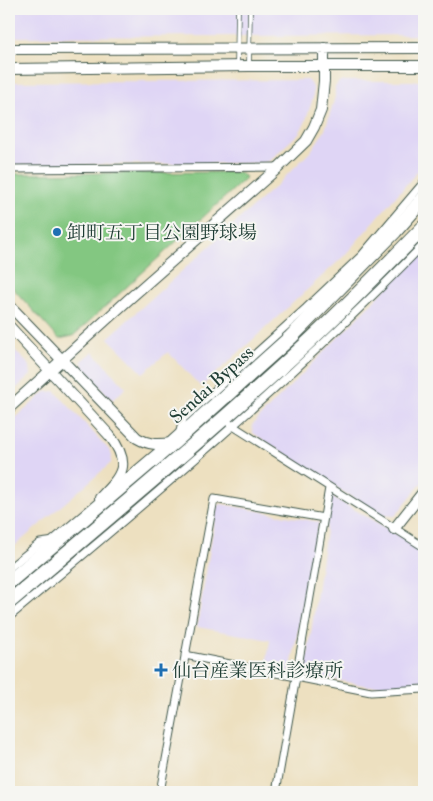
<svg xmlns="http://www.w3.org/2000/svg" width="433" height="801" font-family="'IM FELL Double Pica','Noto Serif JP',serif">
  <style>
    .built { fill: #dfd5f5 }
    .green { fill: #83c781; stroke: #51825a }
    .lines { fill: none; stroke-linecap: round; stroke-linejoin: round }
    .lane-casing { stroke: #3e5549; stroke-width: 5.5 }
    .street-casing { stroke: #3e5549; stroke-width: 9 }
    .secondary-casing { stroke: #3e5549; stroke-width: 12 }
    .highway-casing { stroke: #3e5549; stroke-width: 16 }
    .lane { stroke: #fff; stroke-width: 4 }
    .street { stroke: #fff; stroke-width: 7 }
    .secondary { stroke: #fff; stroke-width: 10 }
    .highway { stroke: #fff; stroke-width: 14 }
    .poi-dot { fill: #1f6fb2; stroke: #f6f6f2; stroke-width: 2 }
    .labels { text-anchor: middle; stroke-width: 4; stroke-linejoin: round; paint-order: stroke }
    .poi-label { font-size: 19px; fill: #1f3d34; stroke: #f6f6f2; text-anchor: start }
    .street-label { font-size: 19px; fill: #1f3d34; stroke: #f6f6f2 }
  </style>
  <rect width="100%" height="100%" fill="#f6f6f2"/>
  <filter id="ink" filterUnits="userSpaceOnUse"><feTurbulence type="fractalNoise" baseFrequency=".02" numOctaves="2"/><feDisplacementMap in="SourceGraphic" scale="10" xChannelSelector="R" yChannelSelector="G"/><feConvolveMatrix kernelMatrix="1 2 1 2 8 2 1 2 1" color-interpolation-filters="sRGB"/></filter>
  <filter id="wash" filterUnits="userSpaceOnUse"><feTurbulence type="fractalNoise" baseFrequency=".0096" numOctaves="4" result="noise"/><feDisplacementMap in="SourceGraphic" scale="20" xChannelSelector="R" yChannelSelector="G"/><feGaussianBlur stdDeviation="1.12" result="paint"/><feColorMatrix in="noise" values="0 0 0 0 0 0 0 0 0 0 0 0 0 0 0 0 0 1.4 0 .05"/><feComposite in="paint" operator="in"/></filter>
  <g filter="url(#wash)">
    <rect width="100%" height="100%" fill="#ede0c0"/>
    <path class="built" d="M 9,9 L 424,9 L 424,35 L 9,37 Z
      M 307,80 L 313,87 L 313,98 L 305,123 L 299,133 L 269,161 L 261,163 L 9,165 L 9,82 Z
      M 340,81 L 424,81 L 424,164 L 344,256 L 201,387 L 168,352 L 143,373 L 108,338 L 278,184 L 311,151 L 325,130 L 335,97 L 335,87 Z
      M 424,250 L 424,480 L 395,516 L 379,515 L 253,433 L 252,425 Z
      M 9,344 L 30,366 L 31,375 L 9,395 Z
      M 93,352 L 126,388 L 112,400 L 83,368 L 82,361 Z
      M 55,391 L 111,452 L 111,463 L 9,551 L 9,424 L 45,392 Z
      M 331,496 L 424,550 L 424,684 L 368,686 L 305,674 Z
      M 221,504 L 319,522 L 290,672 L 266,667 L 270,640 L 197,627 L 217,507 Z"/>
    <path class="green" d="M 239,172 L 246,178 L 73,336 L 59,339 L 9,284 L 9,174 Z"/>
  </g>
  <g filter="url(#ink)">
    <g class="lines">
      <g class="lane-casing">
        <path id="lane" d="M 249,64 L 250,9
          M 237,66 L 238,9"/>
      </g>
      <g class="street-casing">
        <path id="street" d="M 9,169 L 279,167
          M 230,424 L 424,547
          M 179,435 L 183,419 L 306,308 L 362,255 L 424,182
          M 9,568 L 40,543 L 55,541
          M 9,617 C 152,498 294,378 424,244
          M 185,655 L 371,692 L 424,689
          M 160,792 L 214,499 L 324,518
          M 276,792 L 329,488"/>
      </g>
      <g class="secondary-casing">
        <path id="secondary" d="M 9,49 L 424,48
          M 9,69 L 249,66 L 424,66
          M 9,305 L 137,438 C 149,445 158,445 172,443
          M 9,326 L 110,436 C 132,465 122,475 100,498
          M 9,408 L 129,299 L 279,167 L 306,141 L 314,127 L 321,110 L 324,81 L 324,48
          M 394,529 L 424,491"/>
      </g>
      <g class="highway-casing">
        <path id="highway" d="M 9,582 L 173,443 L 291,337 L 395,231 L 424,198
          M 9,602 C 108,518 208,435 303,347 C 345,308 385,267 424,227"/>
      </g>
      <use href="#lane" class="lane"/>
      <use href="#street" class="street"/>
      <use href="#secondary" class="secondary"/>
      <use href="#highway" class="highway"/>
    </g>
  </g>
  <g class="poi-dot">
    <circle cx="57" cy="232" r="5"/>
    <path d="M158.5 662.5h5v5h5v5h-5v5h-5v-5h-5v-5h5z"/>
  </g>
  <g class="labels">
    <g class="poi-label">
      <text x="67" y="239">卸町五丁目公園野球場</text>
      <text x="172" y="677">仙台産業医科診療所</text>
    </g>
    <g class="street-label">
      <text transform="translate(211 384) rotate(-42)" y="7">Sendai Bypass</text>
    </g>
  </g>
  <rect width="433" height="801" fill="none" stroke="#f6f6f2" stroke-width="30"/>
</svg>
